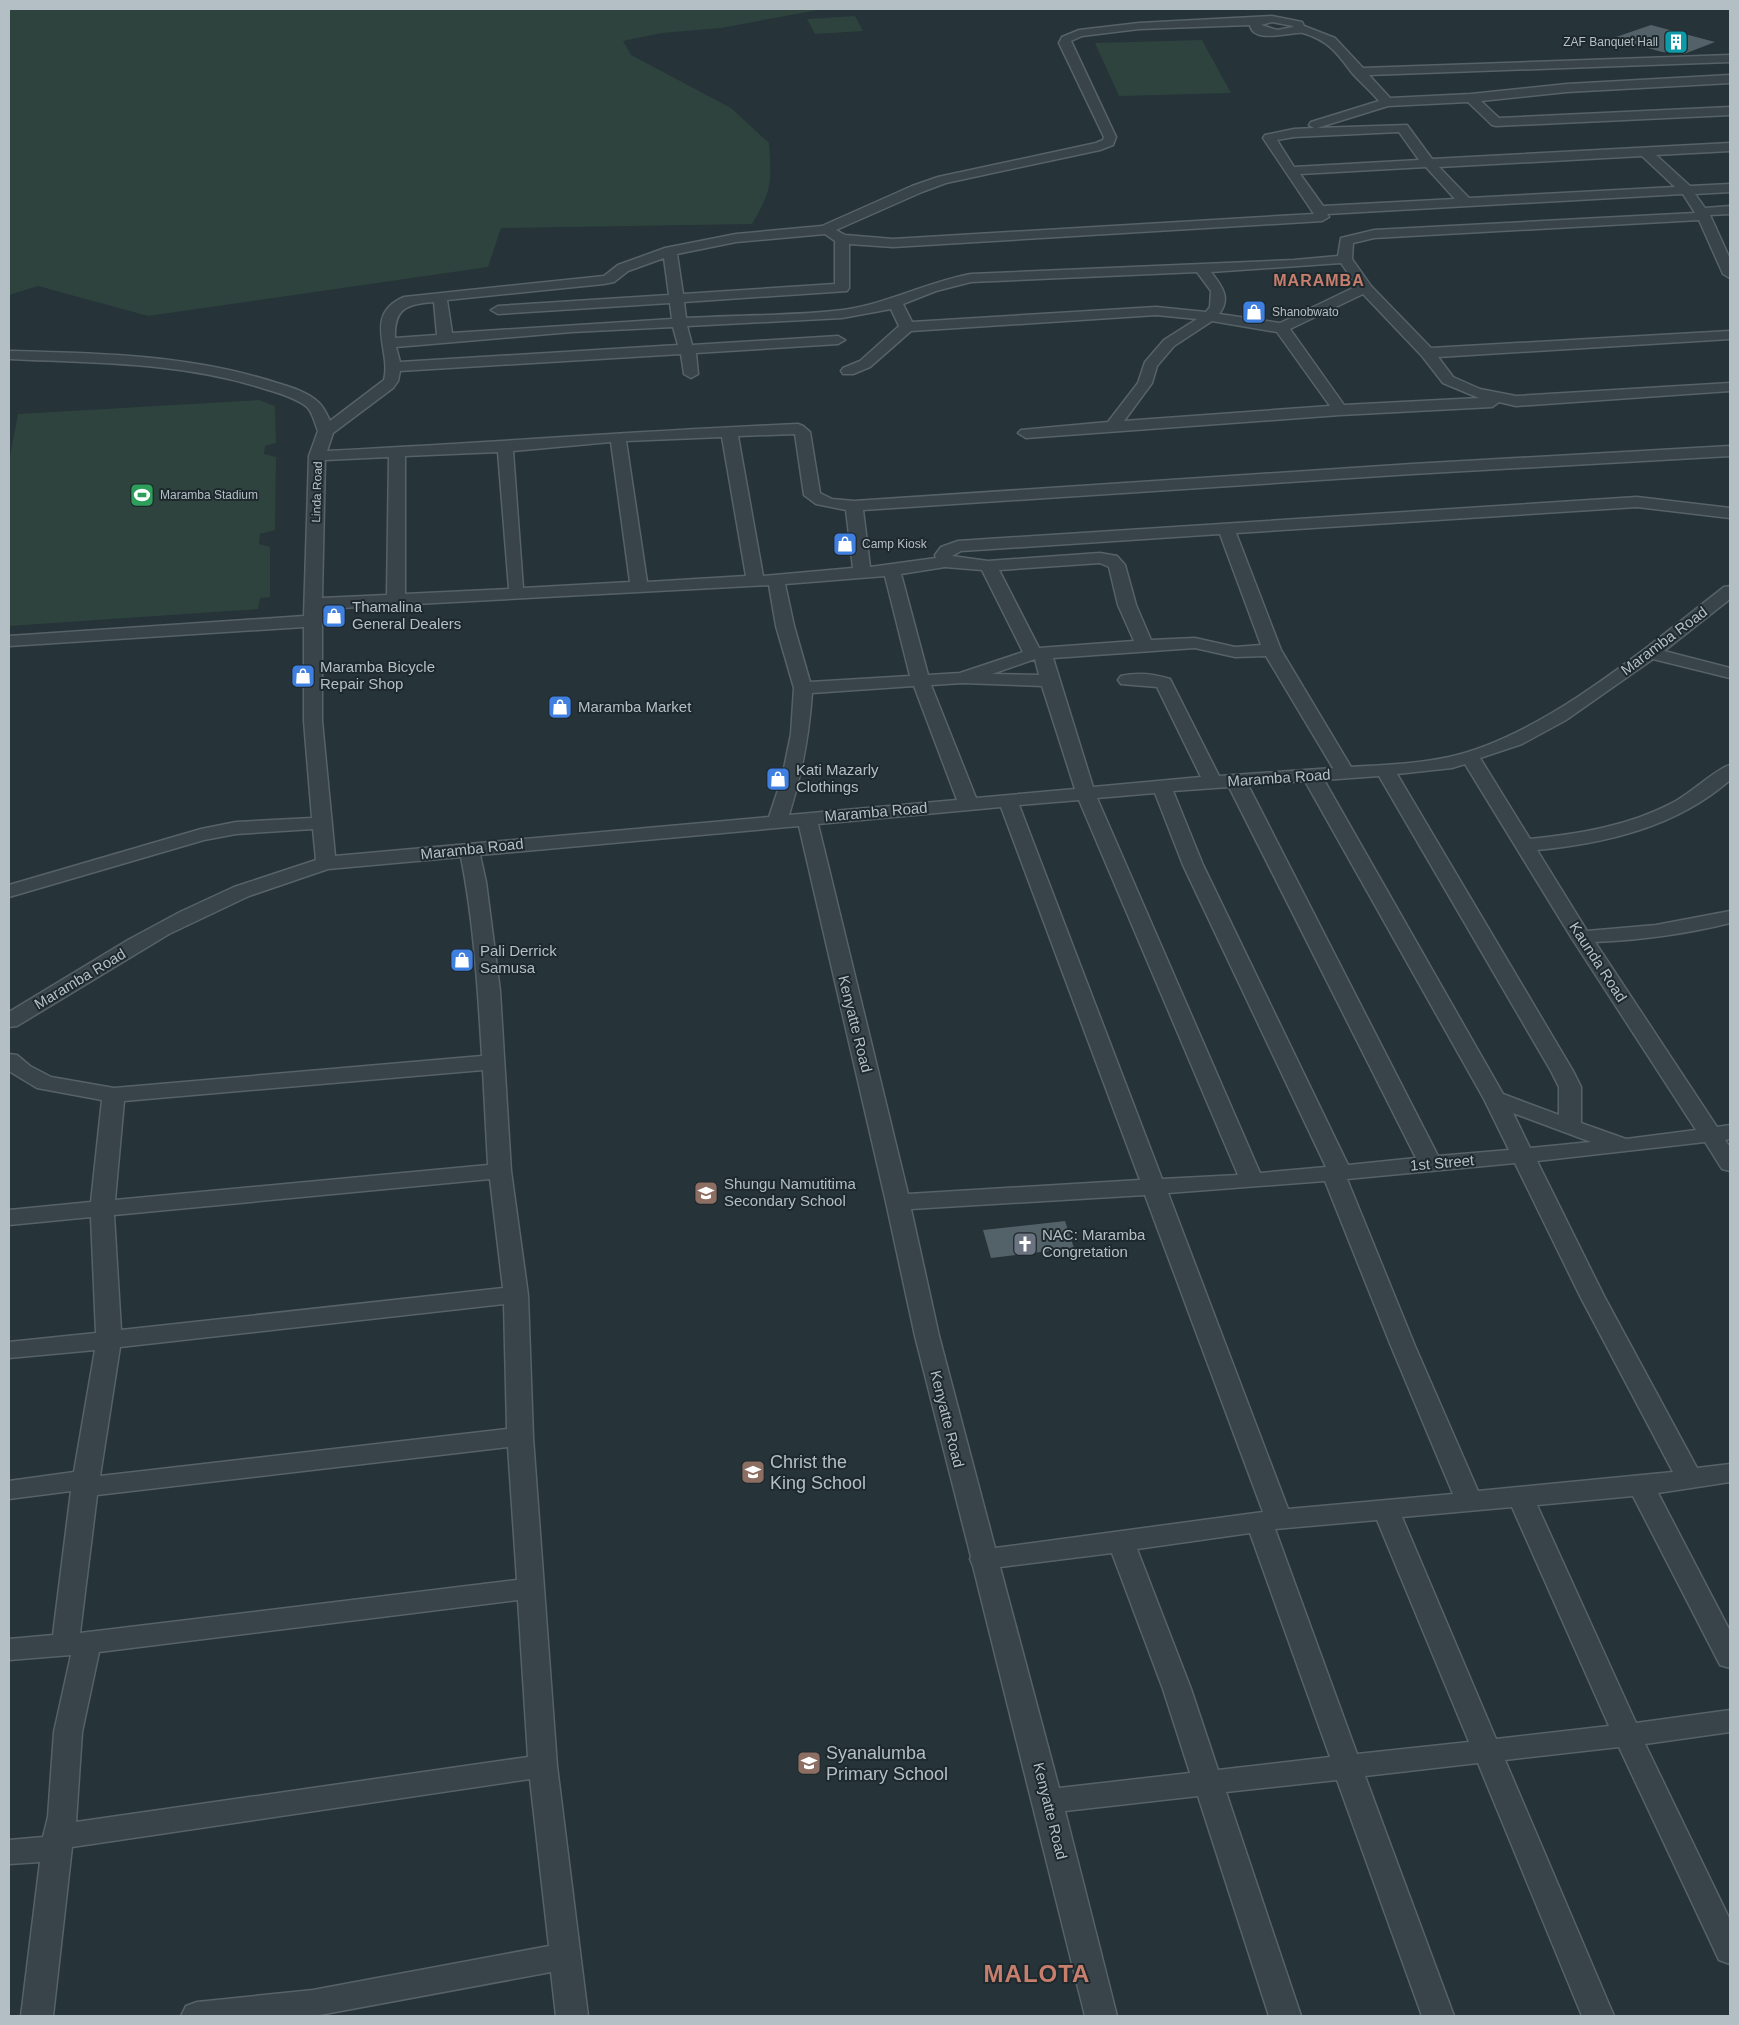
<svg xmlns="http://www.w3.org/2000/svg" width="1739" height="2025" font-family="Arial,sans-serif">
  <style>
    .green { fill: #2e433d }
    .building { fill: #536269 }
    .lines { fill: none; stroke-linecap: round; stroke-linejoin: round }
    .minor-casing { stroke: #576267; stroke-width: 3 }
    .minor { fill: #39444a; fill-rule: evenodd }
    .labels { text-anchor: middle; stroke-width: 4; stroke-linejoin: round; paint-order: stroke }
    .far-poi-label { font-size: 12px; fill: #b4bfc5; stroke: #1e292e; text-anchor: start }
    .far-street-label { font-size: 12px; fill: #b4bfc5; stroke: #1e292e }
    .poi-label { font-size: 15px; fill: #b4bfc5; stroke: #1e292e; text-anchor: start }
    .street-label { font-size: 15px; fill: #b4bfc5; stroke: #1e292e }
    .far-district-label { font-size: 16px; font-weight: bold; letter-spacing: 1px; fill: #c77e6d; stroke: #1e292e }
    .near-poi-label { font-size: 18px; fill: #b4bfc5; stroke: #1e292e; text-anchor: start }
    .near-district-label { font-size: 24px; font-weight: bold; letter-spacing: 1px; fill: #c77e6d; stroke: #1e292e }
  </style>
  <rect width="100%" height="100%" fill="#263339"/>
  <path class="green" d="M 9,9 L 823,9 L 721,28 L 662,33 L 623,41 L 631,55 L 731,108 L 769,143 C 772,182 772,190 752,224 L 501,228 L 488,267 L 148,316 L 38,286 L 9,295 Z
    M 855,16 L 863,31 L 815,34 L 807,19 Z
    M 1202,40 L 1231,93 L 1119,96 L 1095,43 Z
    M 259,400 L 275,406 L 276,443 L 265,446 L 264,454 L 276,457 L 275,530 L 260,534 L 259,544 L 270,547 L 270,597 L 260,598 L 258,609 L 9,626 L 9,461 L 18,414 Z"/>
  <path class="building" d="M 1651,25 L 1715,42 L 1684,54 L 1662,52 L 1613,38 Z
    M 1065,1221 L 1074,1248 L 991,1258 L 983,1230 Z"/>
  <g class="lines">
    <g class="minor-casing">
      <path id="minor" d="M 1272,16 L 1302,22 L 1304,26 L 1335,38 L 1363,68 L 1730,55 L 1730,62 L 1369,75 L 1390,98 L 1471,94 L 1567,84 L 1730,75 L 1730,83 L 1567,92 L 1481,101 L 1499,118 L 1730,107 L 1730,115 L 1496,126 L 1492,125 L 1468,102 L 1388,106 L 1317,128 L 1407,125 L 1432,159 L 1730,143 L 1730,151 L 1656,155 L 1690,186 L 1730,184 L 1730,192 L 1695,194 L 1705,208 L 1730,206 L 1730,214 L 1710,215 L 1730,259 L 1730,278 L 1723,274 L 1699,220 L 1374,238 L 1353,243 L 1352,259 L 1371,286 L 1431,348 L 1730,331 L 1730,339 L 1438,357 L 1453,377 L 1480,389 L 1516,396 L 1730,383 L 1730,391 L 1516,406 L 1499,402 L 1492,407 L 1340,415 L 1026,438 L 1018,433 L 1021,430 L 1108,422 L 1138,383 L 1145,362 L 1164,340 L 1197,319 L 1156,315 L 911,331 L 870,367 L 853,374 L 843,374 L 841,371 L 843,368 L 860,361 L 899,326 L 891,309 L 842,318 L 687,326 L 692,345 L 838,336 L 845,340 L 838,344 L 696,353 L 698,374 L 691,378 L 684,374 L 681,354 L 400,371 L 398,381 L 393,388 L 333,433 L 327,451 C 484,443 641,431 798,424 L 803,426 L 810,432 L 820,493 L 832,499 L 854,501 L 1412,464 L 1730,446 L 1730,456 L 1412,474 L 863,510 L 870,567 L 936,558 L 935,555 L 941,547 L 958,541 L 1637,497 L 1730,508 L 1730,518 L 1637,507 L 1236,533 L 1281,650 L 1351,767 C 1383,765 1417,764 1449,757 C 1544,736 1648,646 1724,587 L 1730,586 L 1730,599 L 1664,651 L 1730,668 L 1730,678 L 1653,659 L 1566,720 L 1522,744 L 1480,758 L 1530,839 C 1579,834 1628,826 1672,803 C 1689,795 1717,768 1730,765 L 1730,780 C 1676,827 1607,843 1537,850 L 1587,931 L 1656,925 L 1730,911 L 1730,923 C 1686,934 1641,940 1595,942 L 1717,1127 L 1730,1125 L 1730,1139 L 1725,1140 L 1730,1147 L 1730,1171 L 1722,1169 L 1705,1142 L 1537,1161 L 1604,1296 L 1697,1468 L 1730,1464 L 1730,1482 L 1658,1493 L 1730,1631 L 1730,1668 L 1720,1665 L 1633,1496 L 1537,1505 L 1636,1723 L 1730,1710 L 1730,1732 L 1645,1744 L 1730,1920 L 1730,1964 L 1719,1960 L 1619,1747 L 1505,1760 L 1614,2016 L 1582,2016 L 1478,1763 L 1365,1776 L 1454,2016 L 1422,2016 L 1337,1780 L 1226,1792 L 1301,2016 L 1269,2016 L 1198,1796 L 1065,1811 L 1117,2016 L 1085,2016 L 973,1566 L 970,1559 L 971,1557 L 915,1336 L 886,1202 L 799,826 L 480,855 L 486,882 L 500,991 L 511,1171 L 528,1295 L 533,1437 L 557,1766 L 588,2016 L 556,2016 L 551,1972 L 314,2016 L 181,2016 L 186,2006 L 197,2002 L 313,1990 L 549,1946 L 530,1779 L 72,1847 L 53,2016 L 21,2016 L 40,1862 L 9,1864 L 9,1840 L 43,1837 L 48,1817 L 54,1732 L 71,1655 L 9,1660 L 9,1639 L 53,1635 L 71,1491 L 9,1499 L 9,1481 L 74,1472 L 95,1350 L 9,1358 L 9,1342 L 96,1333 L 91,1217 L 9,1225 L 9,1210 L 91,1202 L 102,1100 L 37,1088 L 9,1071 L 9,1054 L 17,1055 L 30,1066 L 51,1077 L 114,1088 L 482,1056 C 478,990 474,922 461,857 L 328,869 L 249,896 L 169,934 L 17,1026 L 9,1027 L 9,1012 L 128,940 L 180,912 L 234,887 L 316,860 L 313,829 L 236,834 L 204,840 L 9,897 L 9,885 L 201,829 L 236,822 L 312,818 L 304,721 L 304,627 L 9,646 L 9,636 L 304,616 L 309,456 L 318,431 C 315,424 313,413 307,407 C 296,398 279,393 265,389 C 183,362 95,363 9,359 L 9,351 C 99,353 191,355 277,383 C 290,387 308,392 318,402 C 324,407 327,415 330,421 L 384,380 C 392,351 362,315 404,297 L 604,276 L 618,265 L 665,248 L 736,234 L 822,226 L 912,186 L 938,177 L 1096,143 L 1103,140 L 1104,137 L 1059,43 L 1062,37 L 1079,30 L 1139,23 ZM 1272,22 L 1293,26 L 1293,27 L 1277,30 L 1261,25 ZM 1250,25 C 1253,45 1294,31 1303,33 C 1328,40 1338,54 1352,73 C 1360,82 1371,91 1379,101 L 1311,122 L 1309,125 L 1314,128 L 1294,129 L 1265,135 L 1263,138 L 1314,214 L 893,239 L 845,235 L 836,230 L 922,192 L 946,183 L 1100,150 L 1113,145 L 1116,137 L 1071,41 L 1082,36 L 1139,29 ZM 1399,132 L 1419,160 L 1294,167 L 1277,140 L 1294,137 ZM 1642,156 L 1675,187 L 1469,198 L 1439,167 ZM 1426,167 L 1455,199 L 1323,206 L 1300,174 ZM 1683,194 L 1695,213 L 1374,230 L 1341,238 L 1338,256 L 1294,260 L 971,274 C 927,282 887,304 843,310 C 793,316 736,315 686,318 L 684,302 L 847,291 L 849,288 L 849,244 L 893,247 L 1322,221 L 1329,217 L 1327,214 ZM 825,234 L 835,241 L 835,284 L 683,294 L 677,254 L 736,242 ZM 664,258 L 669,295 L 498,306 L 491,310 L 498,314 L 670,303 L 672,319 L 452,333 L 447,300 L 604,284 L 614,282 L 628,271 ZM 1341,263 L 1357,286 L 1280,323 L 1219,314 C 1232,298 1221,285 1211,272 ZM 1197,272 L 1211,291 L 1210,307 L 1206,312 L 1156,307 L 912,322 L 903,304 L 936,291 L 971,282 ZM 1363,294 L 1422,356 L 1443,383 L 1479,398 L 1344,405 L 1290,329 ZM 434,302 L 437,335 L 395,338 C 394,308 407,304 434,302 ZM 1212,321 L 1277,332 L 1330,406 L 1124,421 L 1152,383 L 1157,366 L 1174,346 ZM 673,327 L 678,345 L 400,362 L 396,347 L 572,332 ZM 795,434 L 804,495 L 816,504 L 846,510 L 853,568 L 763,576 L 738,436 ZM 722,437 L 746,576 L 647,582 L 626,441 ZM 611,442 L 630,582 L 523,588 L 513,451 ZM 498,452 L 509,589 L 405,594 L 405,456 ZM 389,457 L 387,595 L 322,598 L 325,460 ZM 1220,534 L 1261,645 L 1235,647 L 1195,638 L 1151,640 L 1136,605 L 1125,565 L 1117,556 L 1100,553 L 988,561 L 952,556 L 961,551 ZM 1100,563 L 1109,567 L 1118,605 L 1134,641 L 1039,648 L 999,570 ZM 945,567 L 982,570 L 1023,652 L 960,673 L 928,675 L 901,574 ZM 885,576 L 910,676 L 810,682 L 794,626 L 785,584 ZM 769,585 L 776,626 L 794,688 L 791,734 L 782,778 L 769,817 L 335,856 L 322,721 L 322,609 ZM 1195,648 L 1235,657 L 1266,656 L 1333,768 L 1219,776 L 1170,679 C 1154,674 1138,672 1121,676 L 1118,680 L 1121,684 L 1157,687 L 1201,777 L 1093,787 L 1053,658 ZM 1035,659 L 1039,675 L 992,674 ZM 962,683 L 1042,686 L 1075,789 L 976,798 L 931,685 ZM 914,686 L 957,800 L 789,815 C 802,774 809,736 812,693 ZM 1465,764 L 1571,937 L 1696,1130 L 1626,1139 L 1581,1123 L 1581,1087 L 1573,1071 L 1397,774 L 1452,768 ZM 1379,776 L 1551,1071 L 1559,1087 L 1559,1115 L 1503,1094 L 1324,780 ZM 1305,781 L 1484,1099 L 1509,1150 L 1438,1156 L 1248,785 ZM 1229,787 L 1416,1158 L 1348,1165 L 1203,865 L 1173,791 ZM 1155,793 L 1183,865 L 1326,1167 L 1260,1173 L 1097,798 ZM 1079,800 L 1238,1175 L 1162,1179 L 1019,805 ZM 1001,807 L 1140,1180 L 908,1194 L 818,824 ZM 483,1070 L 488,1165 L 115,1200 L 124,1101 ZM 1513,1113 L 1591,1142 L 1530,1148 ZM 1515,1163 L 1580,1296 L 1673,1472 L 1478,1491 L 1415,1346 L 1347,1179 ZM 490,1179 L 503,1288 L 121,1330 L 114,1215 ZM 1325,1181 L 1391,1346 L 1453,1494 L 1288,1509 L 1168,1193 ZM 1145,1195 L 1263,1512 L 995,1548 L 939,1336 L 911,1209 ZM 504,1304 L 507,1429 L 100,1476 L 120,1347 ZM 508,1447 L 517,1580 L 80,1633 L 97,1495 ZM 1512,1507 L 1609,1726 L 1496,1739 L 1402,1517 ZM 1377,1520 L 1469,1742 L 1357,1754 L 1275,1529 ZM 1250,1533 L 1330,1757 L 1218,1770 L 1191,1689 L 1137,1549 ZM 1112,1553 L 1163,1689 L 1190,1773 L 1059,1788 L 1000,1567 ZM 518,1600 L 528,1757 L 76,1822 L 82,1732 L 99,1652 Z"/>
    </g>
    <use href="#minor" class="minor"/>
  </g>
  <defs>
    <g id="building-square" transform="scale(1.25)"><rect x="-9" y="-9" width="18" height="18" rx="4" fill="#0f9aa8" stroke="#1e292e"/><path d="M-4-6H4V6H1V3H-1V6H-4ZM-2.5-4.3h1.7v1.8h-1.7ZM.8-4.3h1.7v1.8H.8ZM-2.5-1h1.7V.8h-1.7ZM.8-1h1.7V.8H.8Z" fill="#fff"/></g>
    <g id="shop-square" transform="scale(1.25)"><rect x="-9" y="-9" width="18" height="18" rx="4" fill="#3f7fe0" stroke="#1e292e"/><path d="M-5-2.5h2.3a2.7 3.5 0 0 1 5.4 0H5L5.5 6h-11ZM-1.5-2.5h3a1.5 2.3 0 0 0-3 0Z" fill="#fff"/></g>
    <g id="stadium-square" transform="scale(1.25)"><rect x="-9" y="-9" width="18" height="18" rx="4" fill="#2e9e5b" stroke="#1e292e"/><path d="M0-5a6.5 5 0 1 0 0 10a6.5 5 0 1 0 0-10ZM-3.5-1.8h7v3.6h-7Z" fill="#fff"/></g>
    <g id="school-square" transform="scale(1.25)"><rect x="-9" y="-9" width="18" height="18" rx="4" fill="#8d6e63" stroke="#1e292e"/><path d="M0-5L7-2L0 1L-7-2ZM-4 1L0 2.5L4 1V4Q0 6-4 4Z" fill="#fff"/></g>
    <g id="church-square" transform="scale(1.25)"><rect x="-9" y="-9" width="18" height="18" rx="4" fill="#6b7280" stroke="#1e292e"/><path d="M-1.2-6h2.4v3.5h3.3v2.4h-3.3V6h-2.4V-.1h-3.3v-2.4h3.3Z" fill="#fff"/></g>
  </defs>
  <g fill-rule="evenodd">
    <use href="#building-square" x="1676" y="42"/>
    <use href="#shop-square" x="1254" y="312"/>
    <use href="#stadium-square" x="142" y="495"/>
    <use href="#shop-square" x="845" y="544"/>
    <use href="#shop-square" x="334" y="616"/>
    <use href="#shop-square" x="303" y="676"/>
    <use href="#shop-square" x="560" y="707"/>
    <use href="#shop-square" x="778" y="779"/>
    <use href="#shop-square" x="462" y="960"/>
    <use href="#school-square" x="706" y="1193"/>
    <use href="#church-square" x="1025" y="1244"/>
    <use href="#school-square" x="753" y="1472"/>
    <use href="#school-square" x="809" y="1763"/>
  </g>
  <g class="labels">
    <g class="far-poi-label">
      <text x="1658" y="46" text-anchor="end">ZAF Banquet Hall</text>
      <text x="1272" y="316">Shanobwato</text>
      <text x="160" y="499">Maramba Stadium</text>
      <text x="862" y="548">Camp Kiosk</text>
    </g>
    <g class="far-street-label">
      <text transform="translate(317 492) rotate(-88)" y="4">Linda Road</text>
    </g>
    <g class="poi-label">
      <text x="352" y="612">Thamalina<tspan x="352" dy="17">General Dealers</tspan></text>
      <text x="320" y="672">Maramba Bicycle<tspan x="320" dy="17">Repair Shop</tspan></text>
      <text x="578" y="712">Maramba Market</text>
      <text x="796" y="775">Kati Mazarly<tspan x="796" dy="17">Clothings</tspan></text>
      <text x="480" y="956">Pali Derrick<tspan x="480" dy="17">Samusa</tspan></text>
      <text x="724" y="1189">Shungu Namutitima<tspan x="724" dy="17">Secondary School</tspan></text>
      <text x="1042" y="1240">NAC: Maramba<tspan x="1042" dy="17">Congretation</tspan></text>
    </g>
    <g class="street-label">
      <text transform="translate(1664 641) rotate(-37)" y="5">Maramba Road</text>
      <text transform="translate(1279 778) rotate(-4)" y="5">Maramba Road</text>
      <text transform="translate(876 812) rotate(-5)" y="5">Maramba Road</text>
      <text transform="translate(472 849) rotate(-6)" y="5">Maramba Road</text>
      <text transform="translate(1598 962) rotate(57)" y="5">Kaunda Road</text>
      <text transform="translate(80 979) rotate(-31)" y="5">Maramba Road</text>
      <text transform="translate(855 1024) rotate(76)" y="5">Kenyatte Road</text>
      <text transform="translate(1442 1163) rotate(-5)" y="5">1st Street</text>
      <text transform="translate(947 1419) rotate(76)" y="5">Kenyatte Road</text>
      <text transform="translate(1050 1811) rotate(76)" y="5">Kenyatte Road</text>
    </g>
    <g class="far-district-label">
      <text x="1319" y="286">MARAMBA</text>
    </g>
    <g class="near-poi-label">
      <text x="770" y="1468">Christ the<tspan x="770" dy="21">King School</tspan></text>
      <text x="826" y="1759">Syanalumba<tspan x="826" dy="21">Primary School</tspan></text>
    </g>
    <g class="near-district-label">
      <text x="1037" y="1982">MALOTA</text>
    </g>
  </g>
  <rect width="1739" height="2025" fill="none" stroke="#b4bfc5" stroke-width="20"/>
</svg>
